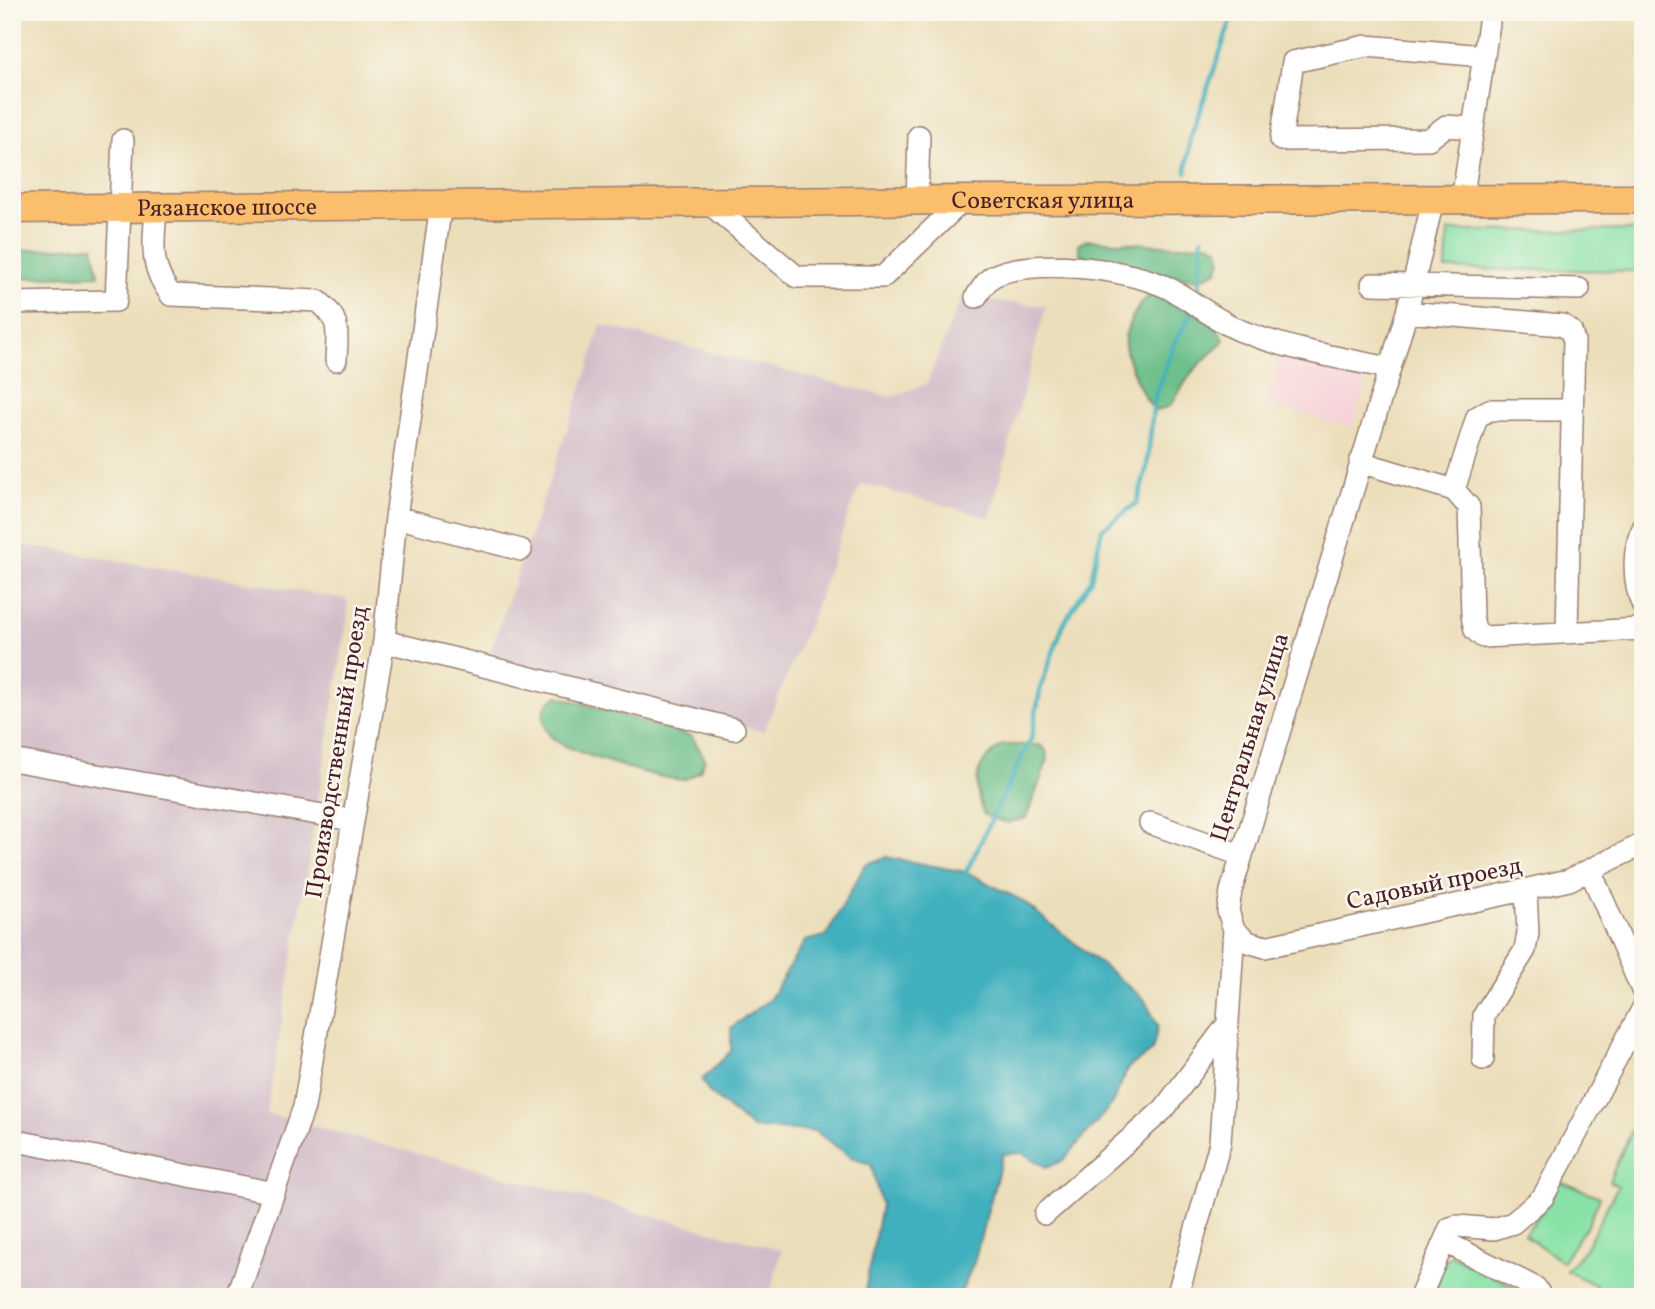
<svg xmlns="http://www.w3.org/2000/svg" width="1655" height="1309" font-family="Vollkorn,serif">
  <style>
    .built { fill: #f6cfd7 }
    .industrial { fill: #d1bdc9 }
    .green { fill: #88e2a7; stroke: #698069; stroke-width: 2 }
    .forest { fill: #6ec08c; stroke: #5c705c; stroke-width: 2 }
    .water { fill: #41b0be; stroke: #466874; stroke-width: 2 }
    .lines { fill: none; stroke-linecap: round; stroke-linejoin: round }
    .stream { stroke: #41b0be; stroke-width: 4.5 }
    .minor-casing { stroke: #9a7e72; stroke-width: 24 }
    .major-casing { stroke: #9a7e72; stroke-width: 31 }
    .minor { stroke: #fff; stroke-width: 21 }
    .major { stroke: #fabe6d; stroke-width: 28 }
    .labels { text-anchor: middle; stroke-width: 5; stroke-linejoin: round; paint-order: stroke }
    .street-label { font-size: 24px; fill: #4a1f2b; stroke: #fbf7ec }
  </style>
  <rect width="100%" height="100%" fill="#fbf7ec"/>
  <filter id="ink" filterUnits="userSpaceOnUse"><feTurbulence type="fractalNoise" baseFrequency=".0143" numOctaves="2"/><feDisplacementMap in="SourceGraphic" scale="14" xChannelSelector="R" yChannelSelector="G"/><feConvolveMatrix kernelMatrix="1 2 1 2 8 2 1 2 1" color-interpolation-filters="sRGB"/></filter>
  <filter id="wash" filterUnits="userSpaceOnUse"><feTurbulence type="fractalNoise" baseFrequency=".00686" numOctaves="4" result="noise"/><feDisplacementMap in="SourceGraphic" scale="28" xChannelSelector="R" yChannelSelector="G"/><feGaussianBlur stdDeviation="1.57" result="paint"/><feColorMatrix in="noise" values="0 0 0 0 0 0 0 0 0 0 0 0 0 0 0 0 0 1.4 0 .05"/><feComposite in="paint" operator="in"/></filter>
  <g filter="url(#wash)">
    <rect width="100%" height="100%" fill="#ebdeba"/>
    <path class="built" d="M 1282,350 L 1368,374 L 1353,428 L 1267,404 Z"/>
    <path class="industrial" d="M 961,298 L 1046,306 L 990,517 L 862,484 L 853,501 L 812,617 L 763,732 L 489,656 L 589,366 L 601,325 L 890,397 L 927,384 Z
      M 12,543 L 347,599 L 348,615 L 267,1114 L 782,1250 L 769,1297 L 12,1297 Z"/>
    <path class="green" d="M 1643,230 L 1643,271 L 1446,269 L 1448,231 Z
      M 1643,1105 L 1643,1297 L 1593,1297 L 1596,1285 L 1566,1271 L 1585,1249 L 1618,1186 L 1609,1181 Z
      M 1559,1181 L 1600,1197 L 1588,1224 L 1562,1262 L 1524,1234 L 1548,1205 Z
      M 1450,1255 L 1515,1287 L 1511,1297 L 1431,1297 L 1439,1272 Z"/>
    <path class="forest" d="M 1087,240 L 1177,246 L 1209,243 L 1218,248 L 1221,259 L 1217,271 L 1198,280 L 1089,260 L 1079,252 L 1079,243 Z
      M 93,246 L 99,275 L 12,278 L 12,251 Z
      M 1153,294 C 1175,303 1214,318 1224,340 L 1192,372 L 1170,406 L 1156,411 C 1143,400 1128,363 1125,346 C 1123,330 1139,300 1153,294 Z
      M 558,696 L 692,737 L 705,759 L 700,771 C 696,773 690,778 686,779 C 668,783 571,752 555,740 C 539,727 539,705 558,696 Z
      M 1003,745 L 1039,745 L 1045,749 L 1048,759 L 1026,818 L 1007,823 L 984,815 C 972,784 974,763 1003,745 Z"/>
    <path class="water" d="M 885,857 L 966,872 L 1021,900 L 1144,999 L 1158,1026 L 1152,1051 L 1128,1068 L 1112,1104 L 1063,1161 L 1046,1167 L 1022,1153 L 1003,1154 L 974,1262 L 959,1297 L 864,1297 L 881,1205 L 871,1164 L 854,1159 L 815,1131 L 752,1128 L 709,1092 L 702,1080 L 731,1051 L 731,1028 L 770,999 L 805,941 L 826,936 L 865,865 Z"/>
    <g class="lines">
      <path class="stream" d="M 1186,172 L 1191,136 L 1234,12
        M 1199,299 L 1202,238
        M 966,872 L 1031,739 L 1041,686 L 1063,625 L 1091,579 L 1102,529 L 1137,503 L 1147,467 L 1154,399 L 1174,344 L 1193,310"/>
    </g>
  </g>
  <g filter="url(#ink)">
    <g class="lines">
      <g class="minor-casing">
        <path id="minor" d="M 1473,128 L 1446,126 L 1429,139 L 1281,140 L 1293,62 L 1366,46 L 1484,56
          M 917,201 L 919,136
          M 1462,201 L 1489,23
          M 710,204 L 797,277 L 883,277 L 963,200
          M 156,208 C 154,244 148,265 171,295 L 318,301 C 342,320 337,332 336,360
          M 1372,284 L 1579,289
          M 976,297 C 980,291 986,281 992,277 C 1030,256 1133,269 1170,289 C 1195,302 1217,322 1244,332 C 1291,350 1340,358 1389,368
          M 12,303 L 116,301 L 123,140
          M 1407,312 L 1562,325 L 1571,331 L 1574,341 L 1567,631
          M 1360,462 L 1454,490 L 1469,507 L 1472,616 L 1475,630 L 1483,637 L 1643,629
          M 1454,490 L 1477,417 L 1489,410 L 1572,410
          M 396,517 L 521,550
          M 1643,528 C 1632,549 1633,584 1643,606
          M 384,641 L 734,729
          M 12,760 L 351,820
          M 1150,823 L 1241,855
          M 1590,870 L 1643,992
          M 1234,930 L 1248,942 L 1265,947 L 1569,880 L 1643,844
          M 1483,1059 L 1484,1015 L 1525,950 L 1528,933 L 1526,891
          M 12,1140 L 274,1193
          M 1045,1214 L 1164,1109 L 1227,1025
          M 1445,1242 L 1536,1288 L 1541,1297
          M 237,1297 L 304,1107 L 384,641 L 396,517 L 441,205
          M 1177,1297 L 1220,1143 L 1234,930 L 1228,911 L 1231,891 L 1407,312 L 1433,200
          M 1420,1297 L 1450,1228 L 1457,1226 L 1494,1229 L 1513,1223 L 1543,1197 L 1643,1008"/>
      </g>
      <g class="major-casing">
        <g id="major">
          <path id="s1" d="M 12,209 L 963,200 L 1643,199"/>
        </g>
      </g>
      <use href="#minor" class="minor"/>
      <use href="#major" class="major"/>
    </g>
  </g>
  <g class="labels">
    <g class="street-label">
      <text dy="8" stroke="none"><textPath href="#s1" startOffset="1031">Советская улица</textPath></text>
      <text dy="8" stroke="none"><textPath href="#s1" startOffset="215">Рязанское шоссе</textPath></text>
      <text transform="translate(1249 737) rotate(-73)" y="8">Центральная улица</text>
      <text transform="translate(336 752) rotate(-81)" y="8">Производственный проезд</text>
      <text transform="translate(1434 883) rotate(-12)" y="8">Садовый проезд</text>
    </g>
  </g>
  <rect width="1655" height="1309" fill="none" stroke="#fbf7ec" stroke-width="42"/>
</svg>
